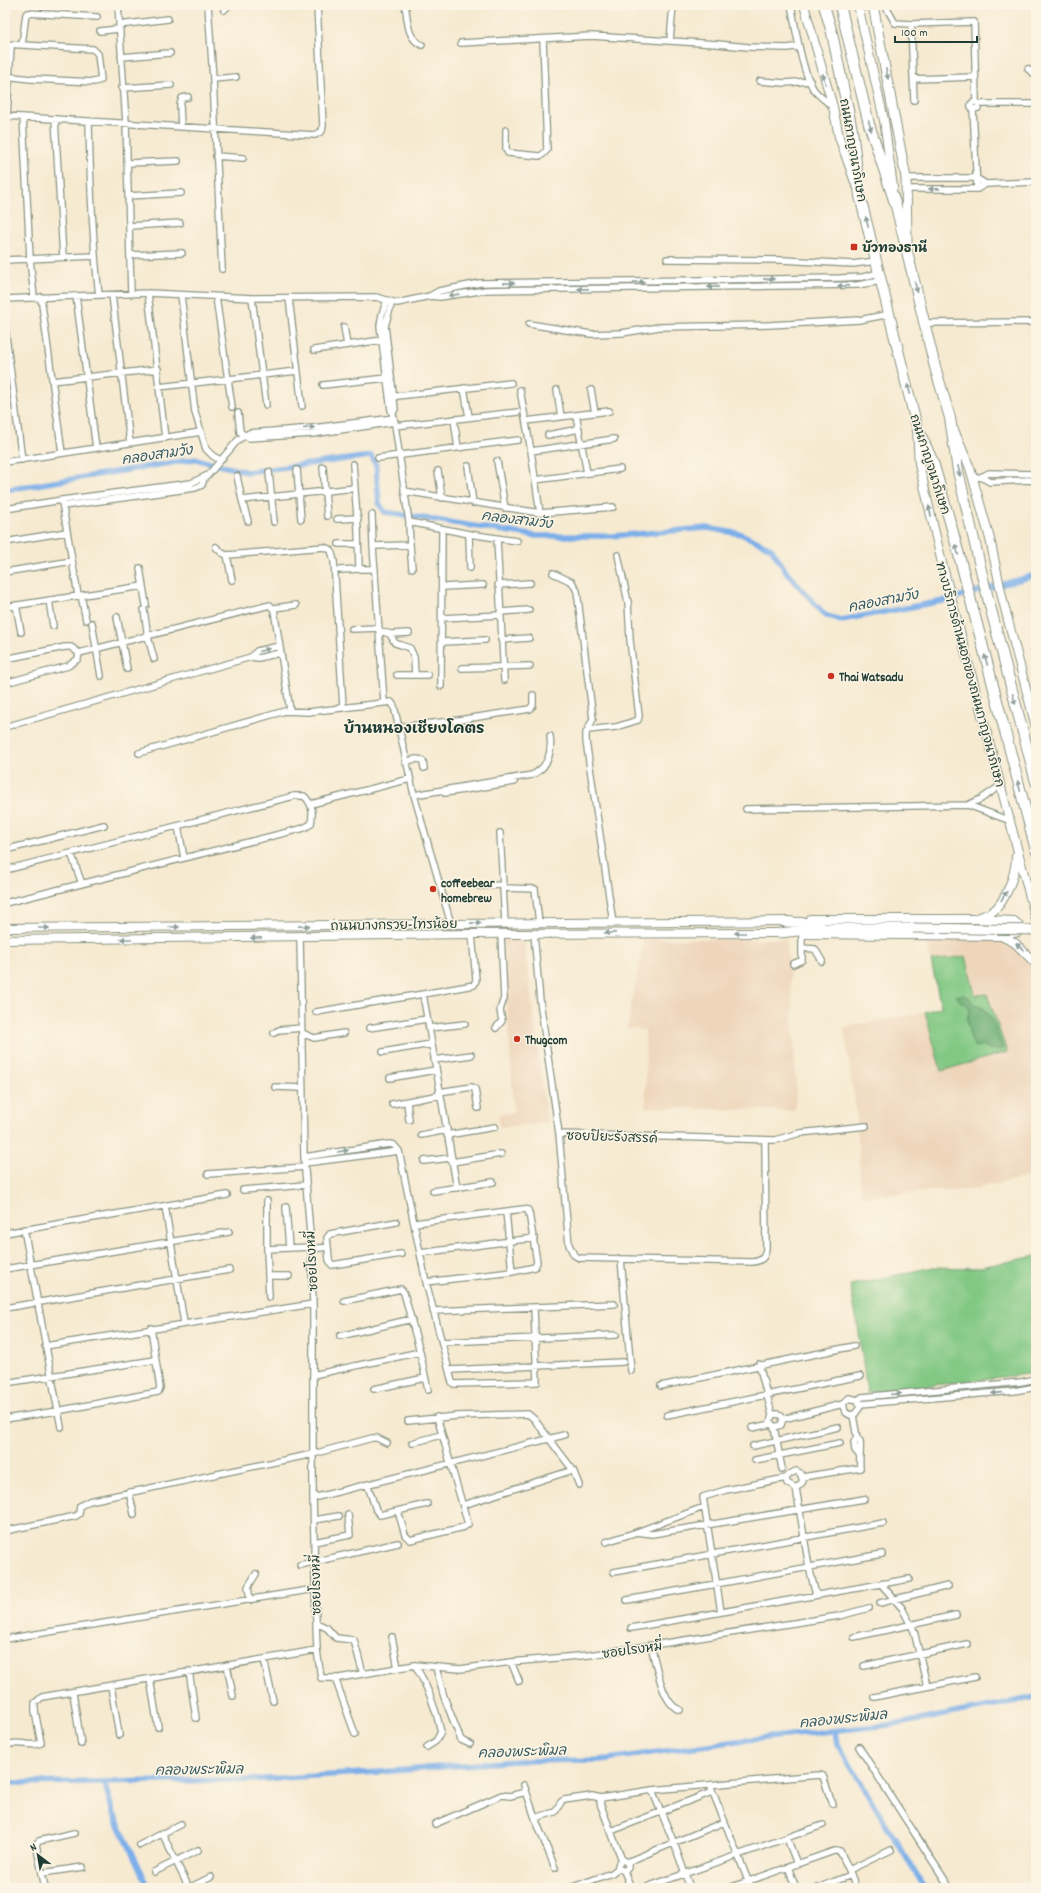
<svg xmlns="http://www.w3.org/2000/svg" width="1041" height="1893" font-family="Dekko,'Playpen Sans Thai',sans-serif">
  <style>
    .built { fill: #eed6bb }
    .green { fill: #81c883; stroke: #50825c; fill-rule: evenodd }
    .forest { fill: #68ac71; stroke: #447452 }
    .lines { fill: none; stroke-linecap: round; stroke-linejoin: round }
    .canal { stroke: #7cafe9; stroke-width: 5.5 }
    .street-casing { stroke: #8a9482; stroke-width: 8 }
    .secondary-casing { stroke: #8a9482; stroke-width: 10 }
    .primary-casing { stroke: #8a9482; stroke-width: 11 }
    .highway-casing { stroke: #8a9482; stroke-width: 12 }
    .street { stroke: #fff; stroke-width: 5.5 }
    .secondary { stroke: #fff; stroke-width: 8 }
    .primary { stroke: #fff; stroke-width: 9 }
    .highway { stroke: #fff; stroke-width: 10 }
    .primary-bridge-casing { stroke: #8a9482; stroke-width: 11; stroke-linecap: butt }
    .primary-bridge { stroke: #fff; stroke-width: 9 }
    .oneway { fill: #8f9e9a }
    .poi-dot { fill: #c8321e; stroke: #fcf5e5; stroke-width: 1.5 }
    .labels { text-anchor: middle; stroke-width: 3; stroke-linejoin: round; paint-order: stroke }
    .street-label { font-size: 13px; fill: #1f3d34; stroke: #fcf5e5 }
    .poi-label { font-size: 13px; font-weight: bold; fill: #1f3d34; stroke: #fcf5e5; text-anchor: start }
    .water-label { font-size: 14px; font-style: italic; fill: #365a61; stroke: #fcf5e5 }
    .quarter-label { font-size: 15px; font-weight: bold; fill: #1f3d34; stroke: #fcf5e5 }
  </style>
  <rect width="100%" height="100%" fill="#fcf5e5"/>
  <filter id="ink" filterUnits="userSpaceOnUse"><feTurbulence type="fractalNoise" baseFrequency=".025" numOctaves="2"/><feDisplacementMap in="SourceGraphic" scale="8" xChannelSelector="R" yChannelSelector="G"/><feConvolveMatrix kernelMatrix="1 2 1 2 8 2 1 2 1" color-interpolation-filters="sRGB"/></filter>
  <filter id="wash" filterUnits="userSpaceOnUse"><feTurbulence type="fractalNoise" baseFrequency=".012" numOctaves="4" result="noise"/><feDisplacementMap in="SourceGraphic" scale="16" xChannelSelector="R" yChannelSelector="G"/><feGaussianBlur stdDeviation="0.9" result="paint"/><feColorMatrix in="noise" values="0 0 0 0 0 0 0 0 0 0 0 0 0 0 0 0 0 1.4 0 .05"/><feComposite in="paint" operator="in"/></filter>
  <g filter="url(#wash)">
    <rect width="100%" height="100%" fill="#f6ead1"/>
    <path class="built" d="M 503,938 L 524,939 L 547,1123 L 500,1127 L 498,1114 L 514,1113 Z
      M 926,938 L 995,938 L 1011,944 L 1036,970 L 1036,1175 L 969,1190 L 934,1191 L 861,1197 L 857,1119 L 844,1027 L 925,1012 L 942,1071 L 975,995 L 966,956 L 931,961 Z
      M 644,939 L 786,939 L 792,997 L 796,1081 L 795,1111 L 646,1107 L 645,1030 L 627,1028 Z"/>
    <path class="green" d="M 966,956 L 975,995 L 987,994 L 1007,1052 L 941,1071 L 925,1012 L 941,1007 L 931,961 ZM 966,1003 L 982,1006 L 1003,1048 L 989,1049 L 971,1037 L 967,1018 L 970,1010 Z
      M 1036,1256 L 1036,1373 L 867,1393 L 859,1333 L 850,1285 L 933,1267 L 975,1268 Z"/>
    <path class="forest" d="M 963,995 L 969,997 L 974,1005 C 993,1008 996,1033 1003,1048 C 996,1052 990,1049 983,1045 L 975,1047 C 969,1037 965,1021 970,1010 L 966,1003 L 961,1002 L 956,996 Z"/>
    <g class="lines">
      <path class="canal" d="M 5,490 L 195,459 L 247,472 L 371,456 L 376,465 L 379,504 L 385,512 L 536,536 L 612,536 L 707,528 L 741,534 L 771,548 L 787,573 L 825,615 L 841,620 L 943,601 L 1036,575
        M 835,1731 L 837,1744 L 925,1888
        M 104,1782 L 113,1812 L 149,1888
        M 5,1783 L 248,1780 L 380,1772 L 516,1761 L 600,1760 L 745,1740 L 898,1724 L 1036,1697"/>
    </g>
  </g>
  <g filter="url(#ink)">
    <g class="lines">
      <g class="street-casing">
        <path id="street" d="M 118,5 L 126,123 L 131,293
          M 208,5 L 213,79 L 222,269
          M 405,5 C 408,19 406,38 422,45
          M 791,5 C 796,28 801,70 814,90 C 819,96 826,101 833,107
          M 885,5 L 895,23 L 911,24 L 974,22 L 976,101 L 979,104 L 978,108 L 974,109 L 971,107 L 971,104 L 976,101
          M 224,10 L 229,5
          M 911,24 L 914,100
          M 119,25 L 168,19
          M 100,31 L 119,29
          M 670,41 L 673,5
          M 461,43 L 591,36 L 717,44 L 748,47 L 788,48 L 799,46
          M 5,44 L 93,49 L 98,54 L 101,80 L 94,82 L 31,79 L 5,76
          M 22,45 L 26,14 L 28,13 L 97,17
          M 121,57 L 170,53
          M 1028,69 L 1036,75
          M 213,79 L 236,77
          M 914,79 L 974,77
          M 760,81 L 785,83 L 810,81
          M 122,88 L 171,85
          M 979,104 L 1036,104
          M 973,109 L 977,189
          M 5,116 L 315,135 L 322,131 L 323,126 L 317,5
          M 7,116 L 11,45
          M 23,117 L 30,259 L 34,297
          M 55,119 L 63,257
          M 89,121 C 90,179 92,237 99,295
          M 181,127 L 180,105 L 182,98 L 188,97
          M 506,130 L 506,149 L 508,153 L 539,156 L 542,155 L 547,150 L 543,39
          M 216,156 L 243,158
          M 127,163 L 178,161
          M 906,178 L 976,178 L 986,184
          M 907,189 L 977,189 L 986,184 L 1036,182
          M 128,196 L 181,193
          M 130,226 L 180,223
          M 131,255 L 182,253
          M 667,259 L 783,260 L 852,264 L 877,261
          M 5,260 L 94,256
          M 148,293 L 165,438
          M 112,295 L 130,443
          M 181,295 L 195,412 L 206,449 L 213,456 L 220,460
          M 76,296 L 96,448
          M 430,296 L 440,297 L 486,290 L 857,285 L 882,281
          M 41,297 L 62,453
          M 216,297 L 232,407
          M 252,298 L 266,405
          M 289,298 L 302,406
          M 5,299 L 148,293 L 252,298 L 376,297 L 397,303 L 430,296 L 439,291 L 480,283 L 840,278 L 863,277 L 879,273
          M 392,302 L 385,326 L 395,409 L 393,413
          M 924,323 L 1036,322
          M 529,324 L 591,334 L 622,333 L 659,327 L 769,325 L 859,320 L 890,314
          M 344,327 L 347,345
          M 5,328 L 22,460
          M 314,350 L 382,340
          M 52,381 L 158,369
          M 323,385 L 387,378
          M 159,387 L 297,371
          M 464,388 L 469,417
          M 557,390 L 561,417
          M 591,390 L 595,413
          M 389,397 L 511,383
          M 238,413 L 240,432 L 249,438 L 312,434 L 395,422
          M 576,415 L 587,473
          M 454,419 L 458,448
          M 526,421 L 609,411
          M 395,426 L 518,412
          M 548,435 L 579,429
          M 531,451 L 614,439
          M 378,458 L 518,440
          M 497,461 L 505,508
          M 5,462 L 201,432
          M 353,464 L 358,530 L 359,569 L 375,569
          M 468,466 L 473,503
          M 323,467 L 327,516
          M 297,470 L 301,519
          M 438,471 L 442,498
          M 269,472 L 274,522
          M 237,476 L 242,500 L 355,488
          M 981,477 L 990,482 L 1028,480 L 1036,481
          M 973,478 L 981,477 L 989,473 L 1036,474
          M 535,480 L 620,469
          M 404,491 L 540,513 L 531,451 L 520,390
          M 242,500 L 248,521
          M 62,502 L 78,595
          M 63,506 L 195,488 L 202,485 L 204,479
          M 5,509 L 62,500 L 191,483 L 208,475 L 238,440 L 249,433 L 313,428 L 394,418
          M 540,513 L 613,507
          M 372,515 L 373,546
          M 337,519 L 358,518
          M 409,522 L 469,534 L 517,541
          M 469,534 L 470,568
          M 497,539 L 504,680
          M 5,542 L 67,532
          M 339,544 L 358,544
          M 410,545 L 412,568
          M 216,547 L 222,553 L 227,555 L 324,547 L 331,550 L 334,561 L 343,707
          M 227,555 L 232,580
          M 140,568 L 146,605
          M 340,570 L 359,569
          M 5,572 L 72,561
          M 553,573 L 572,582 L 577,591 L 593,719 L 586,733 L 586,741 L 613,923
          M 498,585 L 530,583
          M 442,587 L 483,585
          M 81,595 L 86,620
          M 49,600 L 53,626
          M 16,605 L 21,632
          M 5,607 L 143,586
          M 274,608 L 296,605
          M 144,610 L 148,637 L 154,659
          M 500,612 L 529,610
          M 117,617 L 127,669
          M 442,618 L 500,615
          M 92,623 L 101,676
          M 352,629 L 379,628
          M 380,631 L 390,634 L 395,643 L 410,648 L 414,657 L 415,675
          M 390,634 L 409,633
          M 501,640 L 529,638
          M 442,642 L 485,640
          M 79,653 L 270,605 L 274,610 L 290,710
          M 251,657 L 258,658 L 280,653
          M 5,659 L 65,647 L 71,647 L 79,653
          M 462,668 L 530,666
          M 397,675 L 428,675
          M 5,683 L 68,666 L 78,659 L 79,653
          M 441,686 L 442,529
          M 384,702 L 373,546 L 410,545 L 409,522 L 394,418 L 391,410 L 380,326 L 382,314 L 387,300
          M 5,727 L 251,657 L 257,651 L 279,646
          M 398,727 L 452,721 L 530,709 L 533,705 L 533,695
          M 588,730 L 616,727 L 638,720 L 639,716 L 630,640 L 628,602 L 618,555
          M 139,753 L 285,711 L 308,712 L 391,702 L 394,706 L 414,795 L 451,924
          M 405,762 C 411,760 418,757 423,761 L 424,768
          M 445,793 L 514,782
          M 414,795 L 532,775 C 549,767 552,752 550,736
          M 311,804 L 410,779
          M 968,805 L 981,799 L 1000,786
          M 746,809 L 968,805 L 1008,820
          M 178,826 L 184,858
          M 500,833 L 505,923
          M 5,850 L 104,825
          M 71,853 L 82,884
          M 5,870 L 294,796 L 304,796 C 313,804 313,813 311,824 L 304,828 L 5,903
          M 480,886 L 503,885
          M 504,888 L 535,889 L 539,923
          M 534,934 L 540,1001 L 559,1134 L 775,1140 L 800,1133 L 866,1126
          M 802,934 L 802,948 L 815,949 L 822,961
          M 300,937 L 304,1157 L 311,1247 L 313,1304 L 313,1496 L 316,1623 L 317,1650 L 321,1678 L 339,1678 L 415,1665 L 460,1669 L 511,1662 L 589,1655 L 839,1616 L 869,1608
          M 793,964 L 802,960 L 802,948
          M 316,1012 L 423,994
          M 369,1028 L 427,1019
          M 429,1028 L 465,1024
          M 496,1028 L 502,1021 L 500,1010 L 504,998 L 501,934
          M 274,1033 L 279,1030 L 301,1028
          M 302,1033 L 314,1038 L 344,1033
          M 383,1052 L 431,1044
          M 434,1060 L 471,1055
          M 390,1078 L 435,1070
          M 275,1087 L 302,1088
          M 439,1092 L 472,1087 L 475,1089 L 478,1108
          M 407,1102 L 409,1120
          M 392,1104 L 440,1095
          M 559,1134 L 569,1245 L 574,1255 L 579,1258 L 752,1262 C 762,1261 765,1258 766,1248 L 765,1140
          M 421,1135 L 447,1130
          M 447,1135 L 495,1127
          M 304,1157 L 389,1144 L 394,1145 L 399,1151 L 426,1282 L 452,1382 L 454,1384 L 537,1382 L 534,1308
          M 424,1161 L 451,1158
          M 452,1162 L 501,1154
          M 305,1163 L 399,1151
          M 208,1174 L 305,1167
          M 457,1188 L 423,994 L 474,985 L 476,980 L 472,934
          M 243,1190 L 306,1185
          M 433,1191 L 493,1182
          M 267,1201 L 267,1249 L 311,1247
          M 165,1206 L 184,1323
          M 286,1207 L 289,1248
          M 506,1212 L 512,1272
          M 415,1223 L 523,1209 L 528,1210 L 529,1213 L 537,1262 L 535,1267 L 512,1272 L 426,1282
          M 24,1229 L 61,1427
          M 5,1233 L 227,1195
          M 328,1247 L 329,1260 L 332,1265 L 401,1254
          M 267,1249 L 269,1297
          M 311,1249 L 328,1247 L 327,1238 L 330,1234 L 396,1222
          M 420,1253 L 534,1238
          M 621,1259 L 631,1371
          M 5,1269 L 229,1232
          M 268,1276 L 289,1276
          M 344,1301 L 401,1289 L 404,1293 L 420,1352
          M 5,1308 L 229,1270
          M 433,1311 L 614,1304
          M 340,1336 L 412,1319
          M 442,1342 L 616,1335
          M 45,1346 L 313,1304
          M 759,1364 L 772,1415 L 770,1422 L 774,1427 L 781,1425 L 783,1419 L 781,1415 L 776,1414 L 772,1415
          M 449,1370 L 623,1362
          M 313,1375 L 420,1352 L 428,1390
          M 5,1383 L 155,1360
          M 661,1386 L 854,1346
          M 374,1389 L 425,1378
          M 858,1400 L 862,1397 L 1021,1382 L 1036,1379
          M 860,1404 L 1014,1391 L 1036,1387
          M 667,1415 L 860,1376
          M 5,1419 L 57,1411 L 158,1392 L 160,1388 L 151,1328
          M 783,1419 L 843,1404 L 849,1398 L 858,1400 L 860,1407 L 855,1414 L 850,1415 L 845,1412 L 843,1404
          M 408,1421 L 457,1416 L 528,1414 L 534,1419 L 573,1470 L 579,1485
          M 774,1427 L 782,1469
          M 752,1428 L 771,1424
          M 857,1438 L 854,1442 L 855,1450 L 859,1455
          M 412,1443 L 441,1435
          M 753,1446 L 838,1427
          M 755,1460 L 840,1443
          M 802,1477 L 860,1468 C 859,1458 861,1451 860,1441 L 857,1438 L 853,1415
          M 368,1486 L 376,1510 L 380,1515 L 427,1504
          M 796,1488 L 809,1567 L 816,1595
          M 129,1492 L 134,1514
          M 313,1498 L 564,1435
          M 463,1505 L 573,1470
          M 398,1511 L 405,1535 L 410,1540 L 464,1527 L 468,1524 L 437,1417
          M 314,1520 L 339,1516
          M 5,1531 L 76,1516 L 79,1514 L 80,1506 L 89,1501 L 313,1454 L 372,1438 L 377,1438 L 387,1443
          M 637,1532 L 652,1534 L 864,1499
          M 314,1542 L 350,1535 L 348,1515
          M 606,1542 L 637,1532 L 704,1507
          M 300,1565 L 398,1543
          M 614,1572 L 883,1523
          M 881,1584 L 902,1608 L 914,1631 L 927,1686
          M 250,1600 L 248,1587 L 256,1574
          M 627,1600 L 882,1554
          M 880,1603 L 948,1586
          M 721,1612 L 703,1497 L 726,1490 L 786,1478 L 790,1474 L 796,1471 L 800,1473 L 803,1481 L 800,1485 L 796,1488 L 787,1483 L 786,1478
          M 316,1623 L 327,1628 L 336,1638 L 354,1640 L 363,1674
          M 631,1628 L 909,1579
          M 392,1637 L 398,1668
          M 854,1637 L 956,1615
          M 5,1639 L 315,1589
          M 651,1646 C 656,1663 662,1705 680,1710
          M 264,1659 L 273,1701
          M 511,1662 L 519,1681
          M 227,1665 L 233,1696
          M 415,1665 C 427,1685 436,1709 441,1732 L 436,1741 L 427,1747
          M 864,1666 L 967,1644
          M 436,1668 L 444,1697 L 459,1735 L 461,1740 L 470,1744
          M 189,1671 L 196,1718
          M 335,1678 L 355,1734
          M 150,1679 L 158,1727
          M 111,1686 L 119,1735
          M 73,1693 L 81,1744
          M 874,1697 L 975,1677
          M 5,1746 C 17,1739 32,1748 41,1743 L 35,1711 L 35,1703 L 42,1697 L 317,1650
          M 859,1747 L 950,1888
          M 524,1785 L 535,1818 L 555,1812 L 561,1802 L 564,1800 L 592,1796 L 601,1798 L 652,1790 L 819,1775 L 823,1776 L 832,1804
          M 710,1785 L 751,1888
          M 652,1790 L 674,1843 L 690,1888
          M 601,1798 L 600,1802 L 601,1806 L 622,1860
          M 535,1818 L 555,1868
          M 435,1824 L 502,1795 L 510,1796 L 526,1792
          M 611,1831 L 712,1792
          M 162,1833 L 189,1888 L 211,1877
          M 787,1838 L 797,1864
          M 140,1845 L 181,1824
          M 627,1862 L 724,1822
          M 788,1867 L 796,1888
          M 624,1871 L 631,1888
          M 154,1872 L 198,1850
          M 850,1872 L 856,1888
          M 42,1873 L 83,1867
          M 45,1888 L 36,1844 L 39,1841 L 74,1833
          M 570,1888 L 612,1873 L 618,1868 L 618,1865 L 621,1861 L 624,1860 L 628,1864 L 628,1868 L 624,1871 L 618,1868
          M 644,1888 L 823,1825
          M 729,1888 L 834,1851 L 840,1851 L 849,1870 L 891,1850
          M 818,1888 L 851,1875"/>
      </g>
      <g class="secondary-casing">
        <path id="secondary" d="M 804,5 L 833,107 L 839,137 L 856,185
          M 858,5 L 884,120 L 893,187
          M 917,430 L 919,464 L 942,563 L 1036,920
          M 954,430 L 970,468 L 990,539 L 1003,601 L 1036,727
          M 977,918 C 982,916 987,915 992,912 C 1006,902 1016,873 1016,856
          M 5,928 L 790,921
          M 806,934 L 1000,936 L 1018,932 L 1020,926 L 1014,921 L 974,919 L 810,919
          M 1001,936 L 1015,943 L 1036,964
          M 5,940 L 472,934 L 784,933"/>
      </g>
      <g class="primary-casing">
        <path id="primary" d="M 873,5 L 906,178 L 907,242
          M 784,922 L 820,923
          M 779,933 L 827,928 L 913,928"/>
      </g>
      <g class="highway-casing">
        <path id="highway" d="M 824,5 L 832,33 L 852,130 L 860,196 L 917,427 L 933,462 L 954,536 L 1036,850
          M 840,5 L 869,124 L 896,206 L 935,367 L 950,418 L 958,471 L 984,583 L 1036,782"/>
      </g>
      <use href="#street" class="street"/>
      <use href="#secondary" class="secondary"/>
      <use href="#primary" class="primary"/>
      <use href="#highway" class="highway"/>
      <g class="primary-bridge-casing">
        <path id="primary-bridge" d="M 913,928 L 1036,930"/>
      </g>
      <use href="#primary-bridge" class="primary-bridge"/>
    </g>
    <defs><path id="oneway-solid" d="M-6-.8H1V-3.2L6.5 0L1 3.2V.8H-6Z"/></defs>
    <g class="oneway">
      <use href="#oneway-solid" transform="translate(887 74) rotate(78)"/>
      <use href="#oneway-solid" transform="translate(824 79) rotate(-107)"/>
      <use href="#oneway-solid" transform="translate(870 126) rotate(74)"/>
      <use href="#oneway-solid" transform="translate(934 189) rotate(179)"/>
      <use href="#oneway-solid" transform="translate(867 222) rotate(-104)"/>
      <use href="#oneway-solid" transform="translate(769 279) rotate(-1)"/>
      <use href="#oneway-solid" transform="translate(639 282) rotate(-1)"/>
      <use href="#oneway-solid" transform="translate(509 283) rotate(-1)"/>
      <use href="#oneway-solid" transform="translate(843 286) rotate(179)"/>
      <use href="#oneway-solid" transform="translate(713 287) rotate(179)"/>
      <use href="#oneway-solid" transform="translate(916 287) rotate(77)"/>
      <use href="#oneway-solid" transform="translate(583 289) rotate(179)"/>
      <use href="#oneway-solid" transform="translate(454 295) rotate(171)"/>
      <use href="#oneway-solid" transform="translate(909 389) rotate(-104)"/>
      <use href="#oneway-solid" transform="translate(309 428) rotate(-5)"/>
      <use href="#oneway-solid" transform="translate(959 471) rotate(79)"/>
      <use href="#oneway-solid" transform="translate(930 511) rotate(-103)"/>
      <use href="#oneway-solid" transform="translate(957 550) rotate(-105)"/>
      <use href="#oneway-solid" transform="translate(264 650) rotate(-15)"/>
      <use href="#oneway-solid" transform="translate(986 660) rotate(-105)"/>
      <use href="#oneway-solid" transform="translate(1014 699) rotate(75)"/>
      <use href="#oneway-solid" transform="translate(1019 786) rotate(-105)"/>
      <use href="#oneway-solid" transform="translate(1004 896) rotate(-58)"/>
      <use href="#oneway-solid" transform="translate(476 923) rotate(-1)"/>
      <use href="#oneway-solid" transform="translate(304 926) rotate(-1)"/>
      <use href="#oneway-solid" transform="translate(174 927)"/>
      <use href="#oneway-solid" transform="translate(44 928)"/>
      <use href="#oneway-solid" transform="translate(610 933) rotate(179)"/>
      <use href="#oneway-solid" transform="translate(740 933) rotate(-180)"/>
      <use href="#oneway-solid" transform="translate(256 938) rotate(179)"/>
      <use href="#oneway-solid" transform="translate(126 939) rotate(180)"/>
      <use href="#oneway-solid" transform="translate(1020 947) rotate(-139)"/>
      <use href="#oneway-solid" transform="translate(343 1151) rotate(-9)"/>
      <use href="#oneway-solid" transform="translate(997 1393) rotate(175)"/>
      <use href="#oneway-solid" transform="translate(896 1394) rotate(-5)"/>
    </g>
  </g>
  <g class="poi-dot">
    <rect x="850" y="243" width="8" height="8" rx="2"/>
    <circle cx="831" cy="676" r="4"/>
    <circle cx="433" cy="889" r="4"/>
    <circle cx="517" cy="1039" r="4"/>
  </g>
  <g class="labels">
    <g class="street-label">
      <text transform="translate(854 150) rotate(80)" y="5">ถนนกาญจนาภิเษก</text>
      <text transform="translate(931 464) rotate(72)" y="5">ถนนกาญจนาภิเษก</text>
      <text transform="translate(971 674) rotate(75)" y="5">ทางบริการด้านนอกของถนนกาญจนาภิเษก</text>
      <text transform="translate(394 924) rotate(-1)" y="5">ถนนบางกรวย-ไทรน้อย</text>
      <text transform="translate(612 1136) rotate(2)" y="5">ซอยปิยะรังสรรค์</text>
      <text transform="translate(311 1261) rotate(-93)" y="5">ซอยโรงหมี่</text>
      <text transform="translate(315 1585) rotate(-91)" y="5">ซอยโรงหมี่</text>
      <text transform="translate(632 1649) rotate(-8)" y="5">ซอยโรงหมี่</text>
    </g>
    <g class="poi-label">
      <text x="862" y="252">บัวทองธานี</text>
      <text x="839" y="681">Thai Watsadu</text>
      <text x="441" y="887">coffeebear<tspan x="441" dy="15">homebrew</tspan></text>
      <text x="525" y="1044">Thugcom</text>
    </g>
    <g class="water-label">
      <text transform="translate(157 454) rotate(-8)" y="5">คลองสามวัง</text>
      <text transform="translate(517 519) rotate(7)" y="5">คลองสามวัง</text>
      <text transform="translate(883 600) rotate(-11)" y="5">คลองสามวัง</text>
      <text transform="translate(843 1718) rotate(-6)" y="5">คลองพระพิมล</text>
      <text transform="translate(522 1751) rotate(-2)" y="5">คลองพระพิมล</text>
      <text transform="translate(199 1769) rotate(-1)" y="5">คลองพระพิมล</text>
    </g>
    <g class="quarter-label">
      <text x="414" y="733">บ้านหนองเชียงโคตร</text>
    </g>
  </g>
  <rect width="1041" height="1893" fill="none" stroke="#fcf5e5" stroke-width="20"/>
  <g transform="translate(38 1855) rotate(329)" stroke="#fcf5e5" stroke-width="3" paint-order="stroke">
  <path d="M0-3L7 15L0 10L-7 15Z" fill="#1f3d34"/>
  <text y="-6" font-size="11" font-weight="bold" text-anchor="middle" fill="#1f3d34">N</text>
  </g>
  <path d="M895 36v6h82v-6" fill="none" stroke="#1f3d34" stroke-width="2"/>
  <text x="901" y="36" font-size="12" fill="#1f3d34" stroke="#fcf5e5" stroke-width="3" paint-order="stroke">100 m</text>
</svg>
